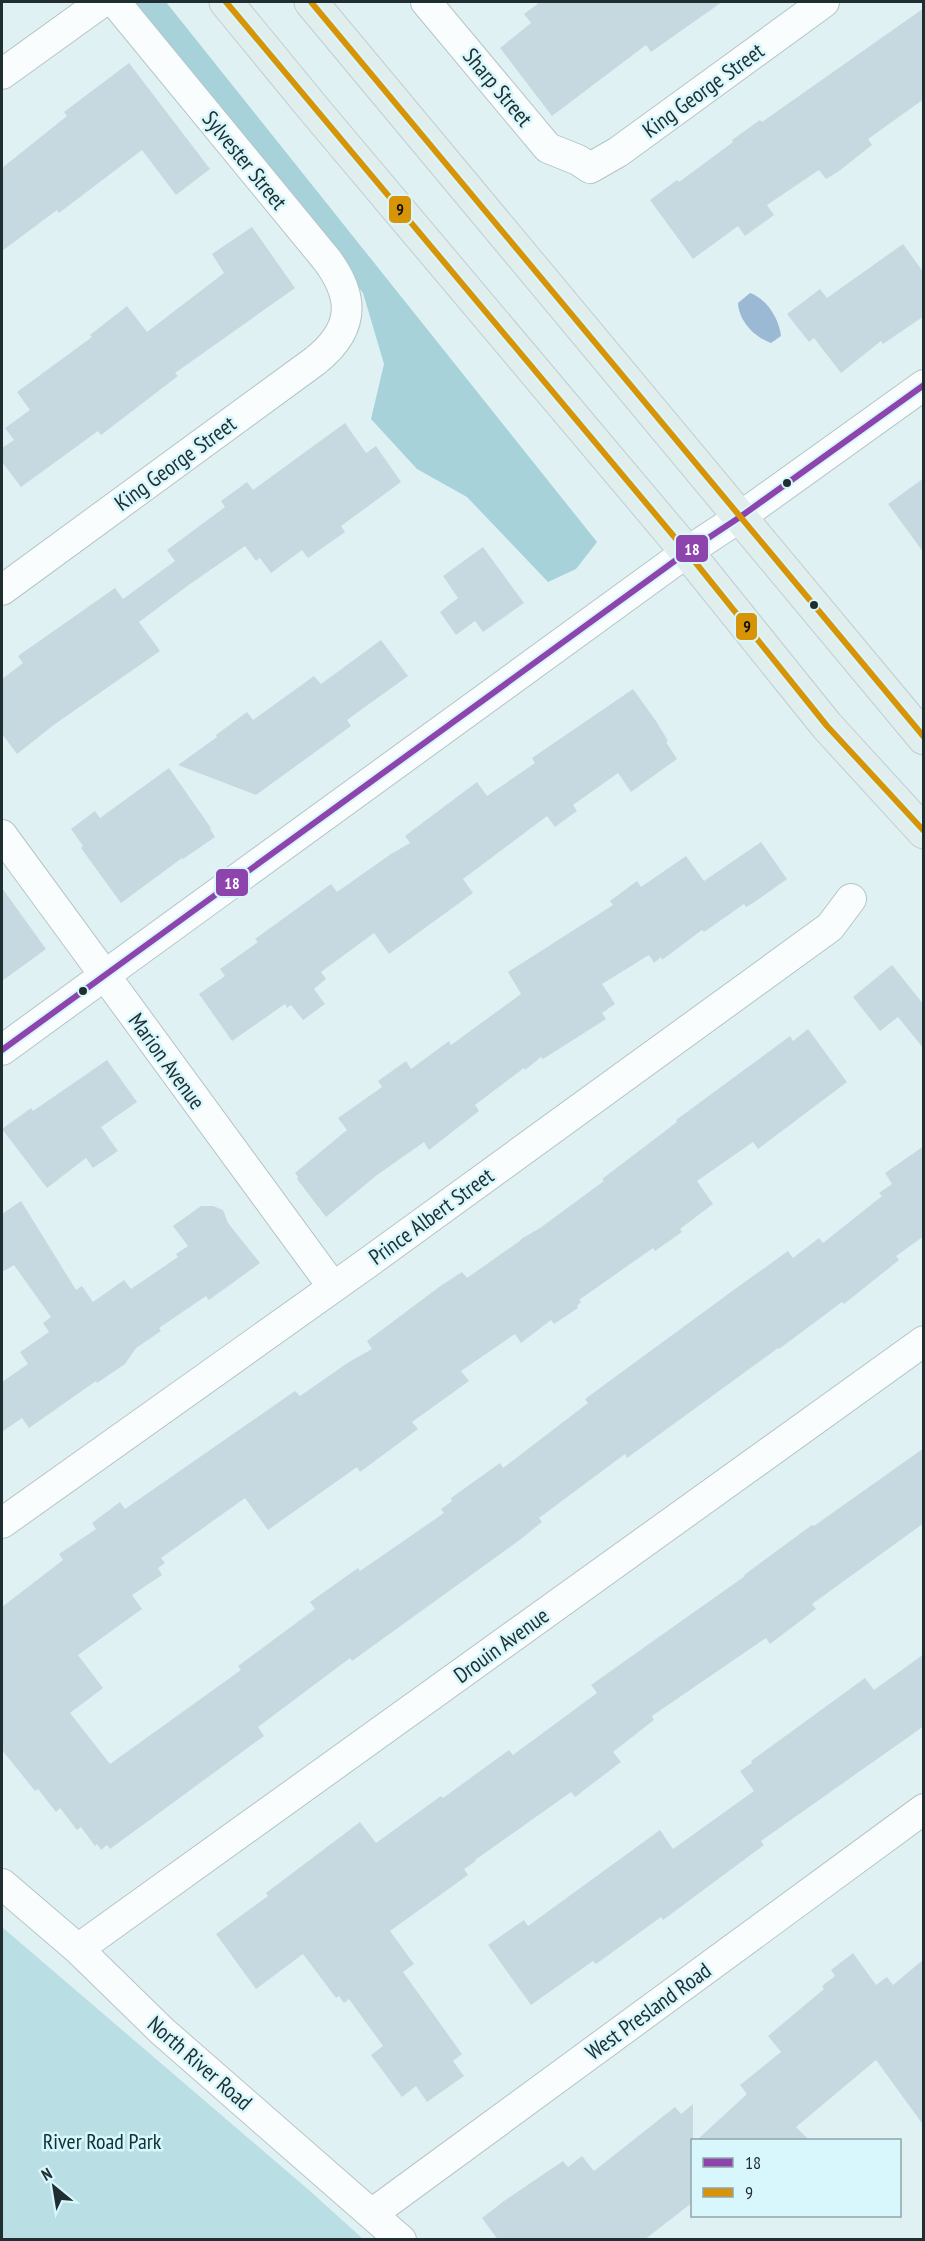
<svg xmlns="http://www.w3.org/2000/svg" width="925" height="2241" font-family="'PT Sans Narrow',sans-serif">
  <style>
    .green { fill: #b9dee4 }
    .forest { fill: #a7d2d9 }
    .water { fill: #9bb9d4 }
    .building { fill: #c7d9e0 }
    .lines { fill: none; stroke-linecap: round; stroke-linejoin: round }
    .street-casing { stroke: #b5c4c7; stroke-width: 32 }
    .primary-casing { stroke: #c3ccce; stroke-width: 35 }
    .street { stroke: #fafdfd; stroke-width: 30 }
    .primary { stroke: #e1eeee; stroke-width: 33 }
    .bus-1-casing { stroke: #d8f7fc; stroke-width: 10 }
    .bus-2-casing { stroke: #d8f7fc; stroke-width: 10 }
    .bus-1 { stroke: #8e44ad; stroke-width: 6 }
    .bus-2 { stroke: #d79407; stroke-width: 6 }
    .bus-dot { fill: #1f2e30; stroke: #d8f7fc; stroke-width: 2 }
    .labels { text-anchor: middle; stroke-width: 5; stroke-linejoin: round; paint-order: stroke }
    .street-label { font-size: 22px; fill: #1f2e30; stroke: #d8f7fc }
    .park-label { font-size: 22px; fill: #0f3034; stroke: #d8f7fc }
    .line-badge { stroke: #d8f7fc; stroke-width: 2 }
    .badge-label { font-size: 16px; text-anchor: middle; font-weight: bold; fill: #fff }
    .pale-badge-label { font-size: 16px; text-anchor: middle; font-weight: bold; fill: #111 }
  </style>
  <rect width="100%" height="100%" fill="#e0f1f4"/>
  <path class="green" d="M 2,1927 L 310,2191 L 363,2239 L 2,2239 Z"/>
  <path class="forest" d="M 127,2 L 166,2 L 597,542 L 576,569 L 548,582 L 467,497 L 417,469 L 371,419 L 384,364 L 363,293 Z"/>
  <path class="water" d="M 750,293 C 767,299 779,319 781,336 L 771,343 C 754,337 739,321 738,303 Z"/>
  <path class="building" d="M 540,2 L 722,2 L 651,52 L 646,45 L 552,116 L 500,48 L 531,23 L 524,14 Z
    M 924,8 L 924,99 L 868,139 L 872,145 L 839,171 L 826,179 L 819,170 L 767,205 L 774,215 L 745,236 L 738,226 L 693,259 L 650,200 L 677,180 L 679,182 L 733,142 L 732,140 L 760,120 L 762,122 Z
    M 129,63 L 210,169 L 176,195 L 142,150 L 59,213 L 57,210 L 2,251 L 2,168 L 67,116 L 64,112 Z
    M 252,227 L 295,288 L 175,373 L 178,376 L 101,435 L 98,431 L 21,487 L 2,462 L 2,448 L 14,440 L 5,428 L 30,410 L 17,392 L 92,337 L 90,335 L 127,306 L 147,332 L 224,273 L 212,254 Z
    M 903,244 L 924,273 L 924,316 L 883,344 L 881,341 L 841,373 L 814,338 L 809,342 L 787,314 L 820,289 L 827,298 Z
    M 345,423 L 366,453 L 376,446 L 401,482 L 341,526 L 345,532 L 308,558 L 302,550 L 271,573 L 260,558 L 256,561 L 245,546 L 190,584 L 139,622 L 160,651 L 55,724 L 17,754 L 2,734 L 2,679 L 23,663 L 18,656 L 115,588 L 123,599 L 175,561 L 167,550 L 225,507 L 221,501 L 247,482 L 253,490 Z
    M 924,478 L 924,553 L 888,504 Z
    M 483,547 L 524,603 L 483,632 L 475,621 L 456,635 L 440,612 L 458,598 L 443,576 Z
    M 381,640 L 408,676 L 347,720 L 351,726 L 256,795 L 178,765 L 217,737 L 216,735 L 247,712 L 253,720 L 314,676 L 321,684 Z
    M 633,689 L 656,721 L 668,741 L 666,742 L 677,759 L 631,792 L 618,773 L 573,805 L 577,811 L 555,827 L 547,816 L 463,879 L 473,893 L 389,954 L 374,933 L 321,972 L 326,979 L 314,989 L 325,1004 L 303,1020 L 291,1005 L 287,1008 L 285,1004 L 232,1041 L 199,994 L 225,976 L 220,969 L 258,942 L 255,939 L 331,884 L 337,892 L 391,854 L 410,843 L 405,836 L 477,782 L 487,796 L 535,763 L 532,758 Z
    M 169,768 L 211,828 L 210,829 L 215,837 L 183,859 L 182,858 L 121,903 L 81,848 L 83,846 L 71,829 L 95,811 L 100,818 Z
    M 761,842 L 787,879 L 753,903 L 746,907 L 744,904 L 704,932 L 702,930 L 662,960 L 661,957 L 654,963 L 649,955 L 602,984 L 615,1004 L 602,1013 L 606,1019 L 543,1059 L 541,1057 L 525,1070 L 524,1068 L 475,1105 L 479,1111 L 429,1150 L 424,1142 L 377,1175 L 326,1217 L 297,1179 L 298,1177 L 295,1173 L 347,1130 L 338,1118 L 382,1087 L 378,1081 L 406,1061 L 411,1069 L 449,1041 L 451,1045 L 521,994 L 508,972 L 613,905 L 610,901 L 637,881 L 641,887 L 686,856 L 704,881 Z
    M 2,888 L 46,949 L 2,981 Z
    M 892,965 L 924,1005 L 924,1049 L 898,1017 L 880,1031 L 853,997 Z
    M 808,1029 L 847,1082 L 758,1149 L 753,1142 L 697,1181 L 713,1204 L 680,1229 L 682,1232 L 655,1251 L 653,1248 L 579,1300 L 581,1302 L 577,1306 L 578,1308 L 554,1324 L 551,1320 L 521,1343 L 515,1334 L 461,1371 L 469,1381 L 412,1422 L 418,1429 L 360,1472 L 357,1467 L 268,1530 L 245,1498 L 161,1558 L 165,1563 L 158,1568 L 162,1575 L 132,1595 L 142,1609 L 78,1655 L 103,1688 L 70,1713 L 110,1764 L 241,1670 L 238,1666 L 315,1609 L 310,1602 L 358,1568 L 360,1571 L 444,1513 L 441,1509 L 452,1501 L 451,1498 L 500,1463 L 503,1468 L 588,1403 L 585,1399 L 735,1289 L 788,1251 L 793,1258 L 819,1238 L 823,1243 L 882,1196 L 879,1193 L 892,1184 L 885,1173 L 924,1146 L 924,1236 L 896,1256 L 899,1260 L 844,1304 L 842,1302 L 779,1349 L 778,1348 L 627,1458 L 625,1454 L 539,1518 L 542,1522 L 521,1539 L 352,1661 L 350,1658 L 258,1727 L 264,1736 L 110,1849 L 107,1845 L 101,1850 L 97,1844 L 95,1846 L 81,1827 L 77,1830 L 60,1808 L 56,1812 L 38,1789 L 35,1791 L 2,1750 L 2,1607 L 63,1560 L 59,1554 L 96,1529 L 92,1523 L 120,1502 L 125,1509 L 295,1391 L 300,1396 L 349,1362 L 372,1349 L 367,1341 L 439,1287 L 462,1272 L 467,1278 L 521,1240 L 521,1239 L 540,1228 L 604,1181 L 602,1179 L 677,1122 L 676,1120 L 790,1036 L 793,1041 Z
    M 107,1060 L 137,1102 L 101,1127 L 118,1151 L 93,1168 L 86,1158 L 47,1188 L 2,1129 L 31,1108 L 33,1111 Z
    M 21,1201 L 76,1290 L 82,1286 L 93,1302 L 124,1280 L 131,1289 L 178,1257 L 176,1254 L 188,1246 L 173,1226 L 201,1206 L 213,1206 L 223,1210 L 228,1223 L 260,1263 L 209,1300 L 206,1296 L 159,1328 L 161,1331 L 136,1348 L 125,1364 L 97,1383 L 96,1381 L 29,1428 L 22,1418 L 2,1432 L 2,1382 L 28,1364 L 20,1352 L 49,1332 L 43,1323 L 51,1317 L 14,1265 L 2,1272 L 2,1214 Z
    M 924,1448 L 924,1523 L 812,1604 L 816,1609 L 770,1644 L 766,1638 L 652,1716 L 654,1720 L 613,1752 L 621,1762 L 575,1797 L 571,1792 L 475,1860 L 476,1861 L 464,1869 L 468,1875 L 390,1931 L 414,1964 L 403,1972 L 462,2054 L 453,2061 L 464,2076 L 427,2102 L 416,2086 L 402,2097 L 371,2055 L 383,2046 L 349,1999 L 344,2003 L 339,1996 L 336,1998 L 303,1954 L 256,1989 L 216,1934 L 268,1896 L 266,1893 L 360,1822 L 376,1843 L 441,1796 L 443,1798 L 509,1750 L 513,1755 L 597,1693 L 591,1685 L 745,1576 L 744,1575 L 812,1525 L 814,1526 Z
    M 924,1654 L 924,1726 L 761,1841 L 764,1845 L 663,1920 L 661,1917 L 596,1964 L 593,1961 L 531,2005 L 488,1945 L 524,1920 L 528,1926 L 660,1830 L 673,1849 L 754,1791 L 740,1771 L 752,1763 L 751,1761 L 865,1678 L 874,1690 Z
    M 853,1953 L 876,1985 L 887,1977 L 893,1985 L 924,1959 L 924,2126 L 876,2060 L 796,2127 L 809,2140 L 697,2140 L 747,2094 L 740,2085 L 781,2052 L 768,2036 L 824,1989 L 822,1986 L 835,1976 L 831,1970 Z
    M 693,2104 L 693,2202 L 644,2240 L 498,2240 L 482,2218 L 504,2201 L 563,2161 L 568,2167 L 582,2156 L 594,2171 L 675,2107 L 681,2114 Z"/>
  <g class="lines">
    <g class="street-casing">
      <path id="street" d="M 426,2 L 548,148 L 578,160 L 590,168 L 618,152 L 824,2
        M 2,74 L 102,2
        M 2,590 L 315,361 C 354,330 356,299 327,260 L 115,2
        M 2,835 L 333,1287
        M 2,1050 L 687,552 L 740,517 L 924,385
        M 2,1523 L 366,1264 L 830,927 L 851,899
        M 2,1884 L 78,1949 L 162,2031 L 401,2240
        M 78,1949 L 924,1341
        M 373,2213 L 924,1809"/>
    </g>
    <g class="primary-casing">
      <path id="primary" d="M 226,2 L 318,114 L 687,552 L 827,726 L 924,832
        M 311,2 L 924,738"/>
    </g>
    <use href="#street" class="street"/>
    <use href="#primary" class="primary"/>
    <g class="bus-1-casing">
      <path id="bus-1" d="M 2,1050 L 687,552 L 740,517 L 924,385"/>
    </g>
    <g class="bus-2-casing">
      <path id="bus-2" d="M 226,2 L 687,552 L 827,726 L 924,831
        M 311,2 L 924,737"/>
    </g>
    <use href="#bus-1" class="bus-1"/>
    <use href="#bus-2" class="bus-2"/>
  </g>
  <g class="bus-dot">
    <circle cx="787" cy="483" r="5"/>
    <circle cx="814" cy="605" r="5"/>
    <circle cx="83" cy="991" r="5"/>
  </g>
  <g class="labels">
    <g class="street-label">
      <text transform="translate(498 87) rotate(50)" y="8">Sharp Street</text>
      <text transform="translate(703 90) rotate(-36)" y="8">King George Street</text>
      <text transform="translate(245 160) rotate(51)" y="8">Sylvester Street</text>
      <text transform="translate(175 463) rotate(-36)" y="8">King George Street</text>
      <text transform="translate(167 1061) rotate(54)" y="8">Marion Avenue</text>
      <text transform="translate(431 1216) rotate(-36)" y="8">Prince Albert Street</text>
      <text transform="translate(501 1645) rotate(-36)" y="8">Drouin Avenue</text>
      <text transform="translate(648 2011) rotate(-36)" y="8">West Presland Road</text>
      <text transform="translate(200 2063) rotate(41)" y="8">North River Road</text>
    </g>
    <g class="park-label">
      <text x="102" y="2149">River Road Park</text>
    </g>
  </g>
  <g class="line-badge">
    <rect x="388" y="195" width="24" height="29" rx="6" fill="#d79407"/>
    <rect x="675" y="534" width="34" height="29" rx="6" fill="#8e44ad"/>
    <rect x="735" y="612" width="23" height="29" rx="6" fill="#d79407"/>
    <rect x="215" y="868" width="34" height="29" rx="6" fill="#8e44ad"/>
  </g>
  <g class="badge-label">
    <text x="692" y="555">18</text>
    <text x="232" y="889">18</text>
  </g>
  <g class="pale-badge-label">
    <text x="400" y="215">9</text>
    <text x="747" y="632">9</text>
  </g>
  <rect width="925" height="2241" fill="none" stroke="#1f2e30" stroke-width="6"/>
  <rect x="691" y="2139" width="210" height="78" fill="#d8f7fc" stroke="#8ea7aa" stroke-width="1.5"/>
  <rect x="703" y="2158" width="30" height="9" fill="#8e44ad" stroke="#8ea7aa" stroke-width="1.5"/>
  <text x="745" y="2169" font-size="18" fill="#1f2e30">18</text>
  <rect x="703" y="2188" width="30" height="9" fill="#d79407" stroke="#8ea7aa" stroke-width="1.5"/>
  <text x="745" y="2199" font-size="18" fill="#1f2e30">9</text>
  <g transform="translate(54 2187) rotate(330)" stroke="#d8f7fc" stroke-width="4.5" paint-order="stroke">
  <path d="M0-4.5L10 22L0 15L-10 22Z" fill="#1f2e30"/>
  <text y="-9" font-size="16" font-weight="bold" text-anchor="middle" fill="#1f2e30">N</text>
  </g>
</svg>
